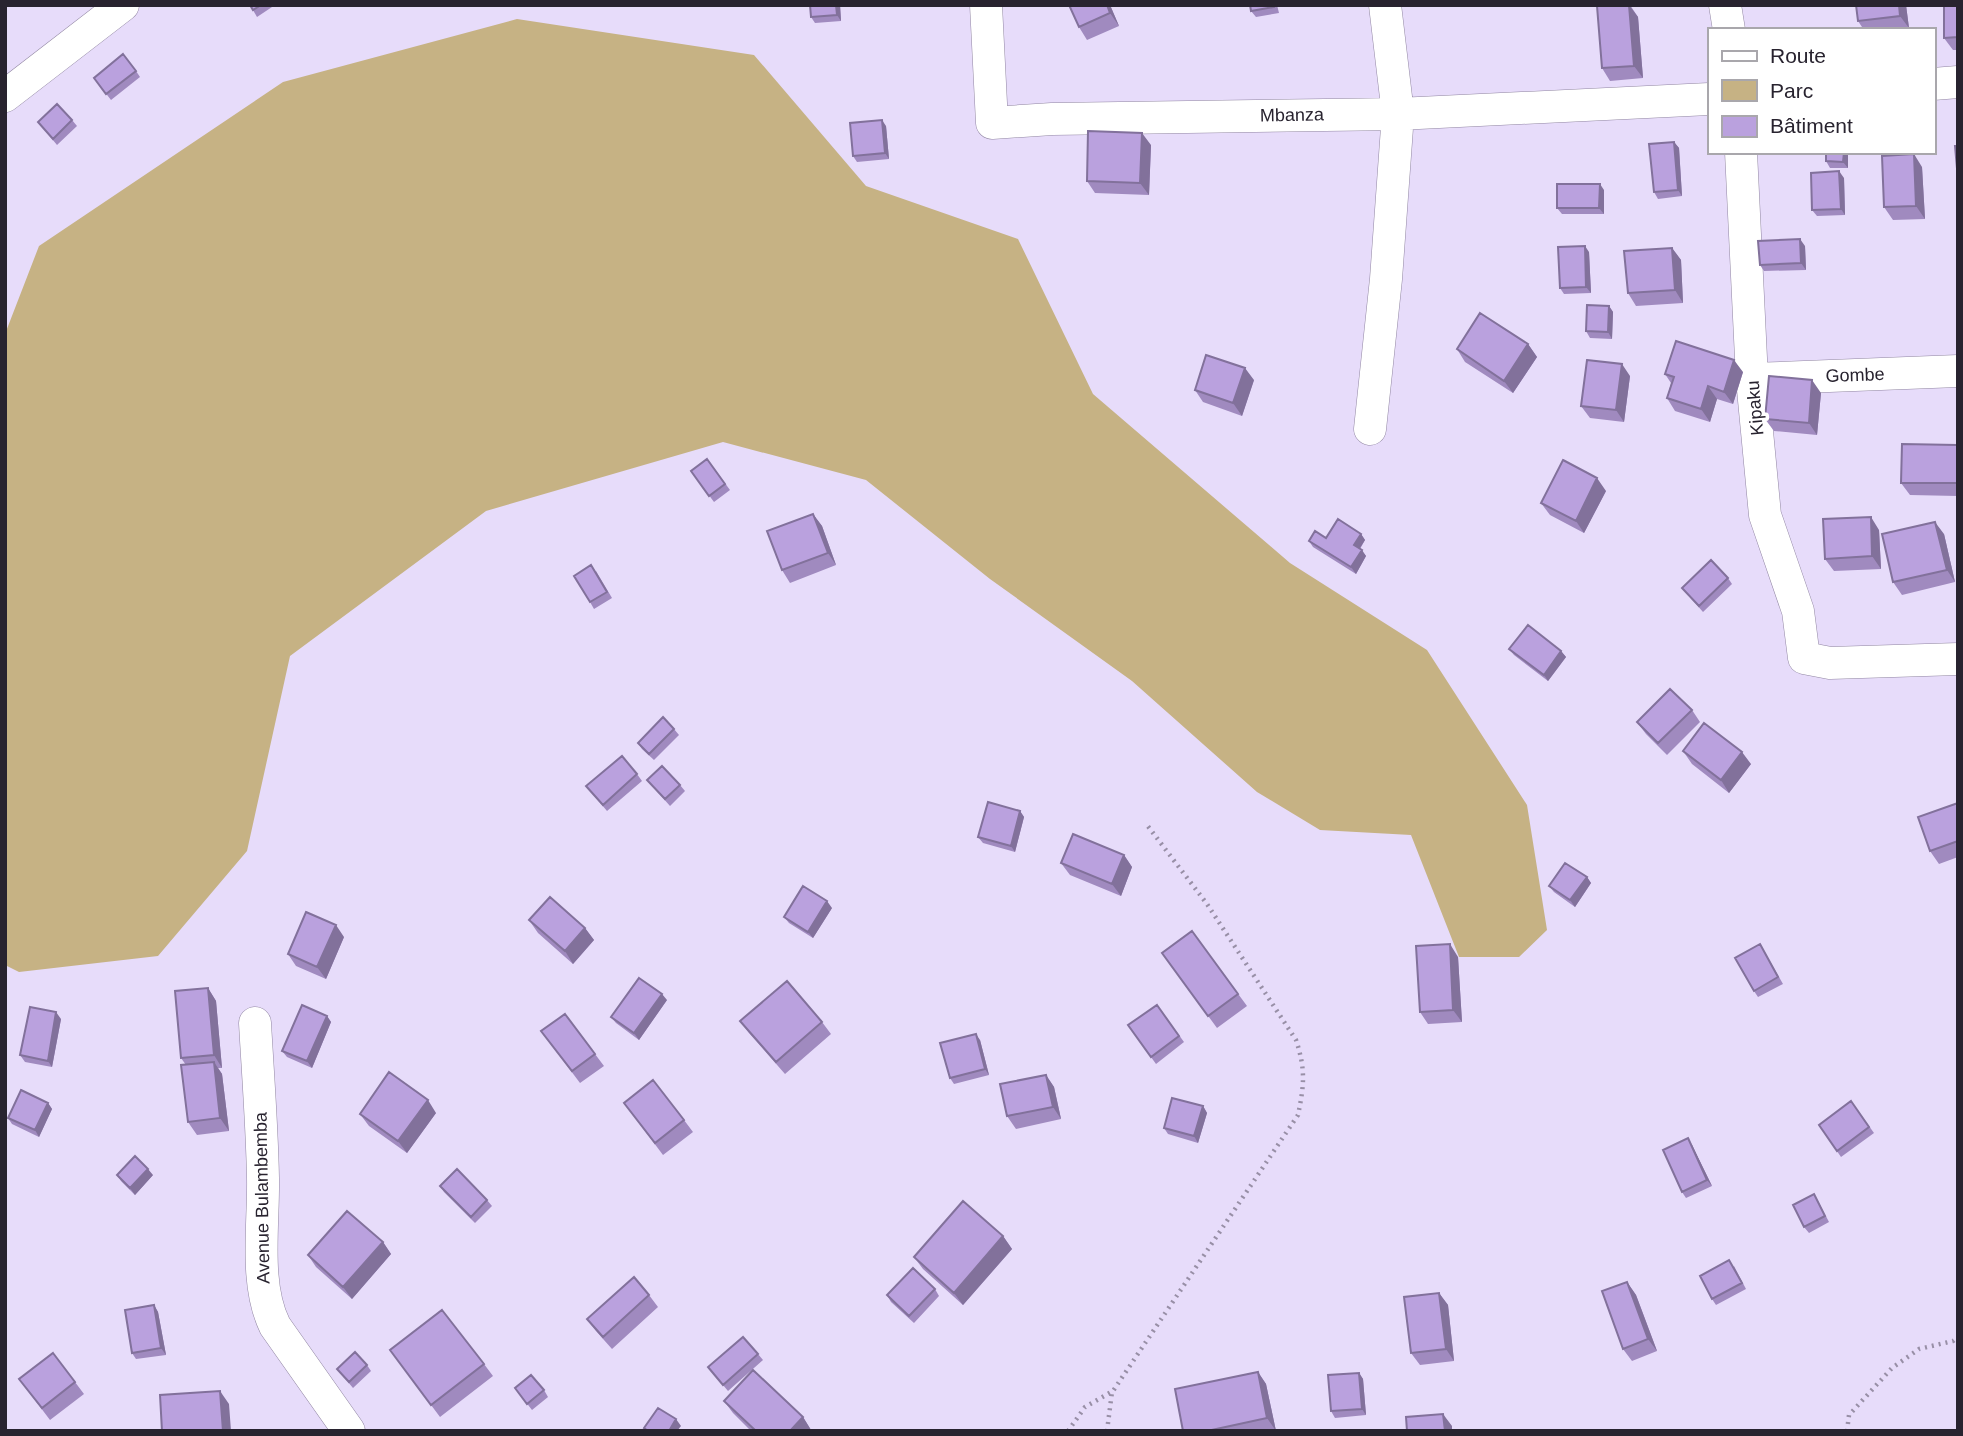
<svg xmlns="http://www.w3.org/2000/svg" width="1963" height="1436" font-family="Helvetica,sans-serif">
  <style>
    .green { fill: #c6b284 }
    .lines { fill: none; stroke-linecap: round; stroke-linejoin: round }
    .minor-casing { stroke: #9186a2; stroke-width: 33 }
    .path { stroke: #988fa6; stroke-width: 4.5; stroke-dasharray: 2 5; stroke-linecap: butt }
    .minor { stroke: #fff; stroke-width: 32 }
    .wall { fill: #a08abf }
    .shaded-wall { fill: #82719b }
    .building { fill: #baa1de; stroke: #82719b; stroke-width: 2 }
    .labels { text-anchor: middle; stroke-width: 7; stroke-linejoin: round; paint-order: stroke }
    .street-label { font-size: 18px; fill: #28232f; stroke: #fff }
  </style>
  <rect width="100%" height="100%" fill="#e7dcfa"/>
  <path class="green" d="M 517,19 L 754,55 L 866,186 L 1018,239 L 1093,394 L 1290,563 L 1427,650 L 1527,805 L 1547,930 L 1519,957 L 1459,957 L 1411,835 L 1320,830 L 1257,792 L 1132,681 L 990,579 L 866,480 L 723,442 L 486,511 L 290,656 L 247,851 L 158,956 L 19,972 L 5,965 L 5,334 L 39,246 L 283,82 Z"/>
  <g class="lines">
    <g class="minor-casing">
      <path id="minor" d="M 986,5 L 992,123 L 1052,119 L 1398,114 L 1709,99
        M 1725,5 L 1729,30
        M 1933,84 L 1958,82
        M 5,96 L 123,5
        M 1741,152 L 1752,379 L 1765,515 L 1798,611 L 1804,658 L 1830,663 L 1958,659
        M 1752,379 L 1958,371
        M 1370,429 L 1386,279 L 1398,114 L 1385,5
        M 255,1023 C 258,1075 262,1127 263,1178 C 264,1224 254,1284 275,1326 L 349,1431"/>
    </g>
    <path class="path" d="M 1068,1431 L 1085,1407 L 1113,1391 L 1298,1115 C 1304,1086 1306,1070 1296,1040 L 1207,904 L 1147,825
      M 1107,1431 L 1112,1392
      M 1847,1431 L 1849,1415 L 1892,1368 L 1919,1349 L 1953,1341 L 1958,1337"/>
    <use href="#minor" class="minor"/>
  </g>
  <path class="wall" d="M 250,5 L 275,5 L 257,17 Z
    M 840,5 L 841,21 L 815,23 L 811,17 Z
    M 1069,5 L 1110,5 L 1119,26 L 1087,40 L 1079,27 Z
    M 1277,5 L 1279,13 L 1256,17 L 1251,11 Z
    M 1615,5 L 1630,5 L 1638,17 L 1643,78 L 1610,81 L 1602,68 Z
    M 1856,5 L 1906,5 L 1909,28 L 1896,30 L 1864,30 L 1858,21 Z
    M 1958,5 L 1958,50 L 1953,50 L 1944,38 Z
    M 136,71 L 140,77 L 111,100 L 94,78 Z
    M 72,120 L 77,126 L 57,145 L 38,122 Z
    M 886,126 L 889,159 L 857,162 L 853,156 Z
    M 1674,142 L 1679,148 L 1682,196 L 1658,199 L 1654,192 Z
    M 1151,145 L 1149,195 L 1095,193 L 1087,181 Z
    M 1848,152 L 1848,168 L 1830,168 L 1826,161 Z
    M 1922,167 L 1925,219 L 1893,220 L 1884,207 Z
    M 1844,178 L 1845,215 L 1817,216 L 1812,210 Z
    M 1604,190 L 1604,214 L 1562,214 L 1557,208 Z
    M 1805,246 L 1806,270 L 1764,271 L 1760,265 Z
    M 1672,248 L 1681,260 L 1683,303 L 1636,306 L 1628,293 Z
    M 1589,252 L 1591,293 L 1564,294 L 1560,288 Z
    M 1609,306 L 1613,312 L 1612,339 L 1590,338 L 1586,331 Z
    M 1528,344 L 1537,357 L 1513,393 L 1465,362 L 1457,349 Z
    M 1743,372 L 1733,404 L 1717,399 L 1710,422 L 1675,411 L 1667,398 L 1671,383 L 1665,374 Z
    M 1630,376 L 1624,422 L 1590,418 L 1581,406 Z
    M 1254,380 L 1242,416 L 1203,402 L 1195,390 Z
    M 1821,393 L 1817,435 L 1774,431 L 1765,419 Z
    M 1958,446 L 1958,496 L 1910,495 L 1901,483 Z
    M 707,459 L 730,490 L 714,502 L 691,471 Z
    M 1606,491 L 1584,533 L 1550,515 L 1541,503 Z
    M 813,514 L 822,526 L 836,565 L 790,583 L 782,570 Z
    M 1879,530 L 1881,569 L 1834,571 L 1825,559 Z
    M 1361,534 L 1365,540 L 1360,549 L 1366,556 L 1356,574 L 1313,547 L 1309,541 Z
    M 1944,534 L 1955,582 L 1902,595 L 1893,582 Z
    M 596,571 L 612,598 L 594,609 L 590,602 Z
    M 1728,578 L 1732,584 L 1703,612 L 1682,588 Z
    M 1509,649 L 1561,651 L 1566,657 L 1548,681 L 1514,655 Z
    M 1692,710 L 1700,722 L 1667,755 L 1646,734 L 1637,722 Z
    M 674,729 L 679,735 L 654,760 L 642,749 L 638,743 Z
    M 1683,751 L 1751,764 L 1729,793 L 1692,764 Z
    M 637,774 L 642,781 L 607,811 L 586,786 Z
    M 647,780 L 680,785 L 685,791 L 670,806 Z
    M 1958,803 L 1958,857 L 1939,864 L 1930,851 Z
    M 1020,811 L 1024,817 L 1015,852 L 983,843 L 978,837 Z
    M 1124,855 L 1132,867 L 1121,896 L 1070,875 L 1061,863 Z
    M 1587,877 L 1591,883 L 1575,907 L 1554,892 L 1549,886 Z
    M 832,908 L 813,938 L 789,923 L 784,917 Z
    M 529,920 L 585,928 L 594,940 L 573,964 L 538,933 Z
    M 1192,931 L 1247,1006 L 1217,1028 L 1162,953 Z
    M 344,937 L 326,979 L 296,966 L 288,954 Z
    M 1760,944 L 1783,984 L 1758,997 L 1754,991 Z
    M 1458,957 L 1462,1022 L 1428,1024 L 1420,1012 Z
    M 208,988 L 216,1001 L 222,1068 L 218,1068 L 222,1074 L 229,1131 L 197,1135 L 188,1122 L 186,1065 L 181,1058 Z
    M 667,1000 L 639,1040 L 616,1023 L 611,1017 Z
    M 1157,1005 L 1184,1042 L 1156,1064 L 1128,1025 Z
    M 327,1016 L 331,1022 L 312,1068 L 287,1057 L 282,1051 Z
    M 61,1019 L 52,1067 L 25,1062 L 20,1055 Z
    M 740,1021 L 822,1022 L 831,1034 L 785,1074 L 749,1033 Z
    M 541,1031 L 595,1054 L 604,1066 L 580,1083 Z
    M 980,1040 L 989,1075 L 954,1084 L 950,1078 Z
    M 1046,1075 L 1054,1087 L 1061,1119 L 1016,1129 L 1007,1116 Z
    M 1851,1101 L 1874,1133 L 1841,1157 L 1819,1125 Z
    M 48,1103 L 52,1109 L 39,1137 L 12,1124 L 8,1118 Z
    M 624,1103 L 684,1120 L 693,1132 L 663,1155 Z
    M 1203,1106 L 1207,1113 L 1198,1143 L 1168,1134 L 1164,1128 Z
    M 436,1113 L 407,1153 L 369,1126 L 360,1114 Z
    M 1692,1145 L 1712,1186 L 1686,1198 L 1682,1192 Z
    M 117,1175 L 153,1175 L 135,1195 L 121,1181 Z
    M 440,1186 L 487,1200 L 492,1206 L 475,1223 L 444,1192 Z
    M 1818,1201 L 1829,1222 L 1809,1233 L 1804,1227 Z
    M 1003,1236 L 1012,1249 L 963,1305 L 923,1269 L 914,1257 Z
    M 383,1242 L 391,1254 L 352,1299 L 316,1267 L 308,1255 Z
    M 1734,1266 L 1746,1289 L 1716,1305 L 1712,1299 Z
    M 1627,1282 L 1636,1295 L 1657,1351 L 1632,1361 L 1623,1349 Z
    M 935,1289 L 939,1296 L 914,1323 L 891,1302 L 887,1295 Z
    M 1439,1293 L 1448,1305 L 1454,1361 L 1420,1365 L 1411,1353 Z
    M 649,1295 L 658,1307 L 612,1349 L 596,1331 L 587,1319 Z
    M 154,1305 L 158,1312 L 166,1355 L 136,1359 L 132,1353 Z
    M 390,1350 L 484,1364 L 493,1376 L 440,1417 Z
    M 758,1354 L 763,1360 L 728,1391 L 708,1367 Z
    M 367,1365 L 371,1371 L 353,1388 L 337,1369 Z
    M 1258,1372 L 1266,1384 L 1276,1431 L 1183,1431 Z
    M 1359,1373 L 1363,1379 L 1366,1415 L 1335,1418 L 1331,1411 Z
    M 19,1379 L 75,1382 L 84,1394 L 50,1420 Z
    M 515,1388 L 544,1390 L 548,1397 L 532,1410 Z
    M 724,1401 L 803,1417 L 811,1430 L 810,1431 L 751,1431 L 733,1413 Z"/>
  <path class="shaded-wall" d="M 836,5 L 840,5 L 841,21 L 837,15 Z
    M 1107,5 L 1110,5 L 1119,26 L 1110,13 Z
    M 1629,5 L 1638,17 L 1643,78 L 1634,66 Z
    M 1899,5 L 1906,5 L 1909,28 L 1900,16 Z
    M 882,120 L 886,126 L 889,159 L 885,153 Z
    M 1142,133 L 1151,145 L 1149,195 L 1140,183 Z
    M 1674,142 L 1679,148 L 1682,196 L 1678,190 Z
    M 1844,152 L 1848,152 L 1848,168 L 1843,162 Z
    M 1914,154 L 1922,167 L 1925,219 L 1916,206 Z
    M 1839,171 L 1844,178 L 1845,215 L 1841,209 Z
    M 1600,184 L 1604,190 L 1604,214 L 1599,208 Z
    M 1800,239 L 1805,246 L 1806,270 L 1801,263 Z
    M 1585,246 L 1589,252 L 1591,293 L 1586,287 Z
    M 1672,248 L 1681,260 L 1683,303 L 1675,290 Z
    M 1609,306 L 1613,312 L 1612,339 L 1608,332 Z
    M 1528,344 L 1537,357 L 1513,393 L 1504,381 Z
    M 1734,360 L 1743,372 L 1733,404 L 1724,392 Z
    M 1622,364 L 1630,376 L 1624,422 L 1616,410 Z
    M 1245,368 L 1254,380 L 1242,416 L 1233,403 Z
    M 1812,380 L 1821,393 L 1817,435 L 1809,423 Z
    M 1708,386 L 1717,399 L 1710,422 L 1701,409 Z
    M 1957,445 L 1958,446 L 1958,485 L 1957,483 Z
    M 1597,478 L 1606,491 L 1584,533 L 1576,521 Z
    M 813,514 L 822,526 L 836,565 L 828,553 Z
    M 1871,517 L 1879,530 L 1881,569 L 1872,556 Z
    M 1935,522 L 1944,534 L 1955,582 L 1947,570 Z
    M 1361,534 L 1365,540 L 1358,551 L 1354,545 Z
    M 1362,550 L 1366,556 L 1356,574 L 1351,567 Z
    M 1561,651 L 1566,657 L 1548,681 L 1544,675 Z
    M 1742,752 L 1751,764 L 1729,793 L 1721,780 Z
    M 1020,811 L 1024,817 L 1015,852 L 1011,846 Z
    M 1124,855 L 1132,867 L 1121,896 L 1112,884 Z
    M 1587,877 L 1591,883 L 1575,907 L 1570,900 Z
    M 827,901 L 832,908 L 813,938 L 808,932 Z
    M 336,925 L 344,937 L 326,979 L 317,967 Z
    M 585,928 L 594,940 L 573,964 L 565,951 Z
    M 1450,944 L 1458,957 L 1462,1022 L 1453,1010 Z
    M 208,988 L 216,1001 L 222,1068 L 214,1055 Z
    M 662,994 L 667,1000 L 639,1040 L 634,1033 Z
    M 56,1012 L 61,1019 L 52,1067 L 48,1061 Z
    M 327,1016 L 331,1022 L 312,1068 L 307,1061 Z
    M 976,1034 L 980,1040 L 989,1075 L 985,1069 Z
    M 214,1062 L 222,1074 L 229,1131 L 220,1118 Z
    M 1046,1075 L 1054,1087 L 1061,1119 L 1053,1107 Z
    M 428,1100 L 436,1113 L 407,1153 L 398,1141 Z
    M 48,1103 L 52,1109 L 39,1137 L 35,1130 Z
    M 1203,1106 L 1207,1113 L 1198,1143 L 1194,1136 Z
    M 1688,1138 L 1692,1145 L 1712,1186 L 1707,1180 Z
    M 148,1169 L 153,1175 L 135,1195 L 130,1188 Z
    M 1003,1236 L 1012,1249 L 963,1305 L 954,1293 Z
    M 383,1242 L 391,1254 L 352,1299 L 343,1287 Z
    M 1627,1282 L 1636,1295 L 1657,1351 L 1648,1339 Z
    M 1439,1293 L 1448,1305 L 1454,1361 L 1446,1349 Z
    M 154,1305 L 158,1312 L 166,1355 L 161,1348 Z
    M 1258,1372 L 1266,1384 L 1276,1431 L 1267,1418 Z
    M 1359,1373 L 1363,1379 L 1366,1415 L 1362,1409 Z
    M 220,1391 L 229,1404 L 231,1431 L 223,1431 Z
    M 1443,1414 L 1452,1426 L 1452,1431 L 1445,1431 Z
    M 803,1417 L 811,1430 L 810,1431 L 790,1431 Z
    M 676,1419 L 681,1426 L 677,1431 L 669,1431 Z"/>
  <path class="building" d="M 250,5 L 261,5 L 253,10 Z
    M 810,5 L 836,5 L 837,15 L 811,17 Z
    M 1069,5 L 1107,5 L 1110,13 L 1079,27 Z
    M 1250,5 L 1274,5 L 1274,7 L 1251,11 Z
    M 1615,5 L 1629,5 L 1634,66 L 1602,68 L 1597,6 Z
    M 1856,5 L 1899,5 L 1900,16 L 1858,21 Z
    M 1944,5 L 1958,5 L 1958,37 L 1944,38 Z
    M 123,54 L 136,71 L 106,94 L 94,78 Z
    M 57,104 L 72,120 L 53,139 L 38,122 Z
    M 882,120 L 885,153 L 853,156 L 850,123 Z
    M 1088,131 L 1142,133 L 1140,183 L 1087,181 Z
    M 1674,142 L 1678,190 L 1654,192 L 1649,144 Z
    M 1955,146 L 1958,146 L 1958,180 Z
    M 1826,152 L 1844,152 L 1843,162 L 1826,161 Z
    M 1914,154 L 1916,206 L 1884,207 L 1882,156 Z
    M 1839,171 L 1841,209 L 1812,210 L 1811,173 Z
    M 1557,184 L 1600,184 L 1599,208 L 1557,208 Z
    M 1800,239 L 1801,263 L 1760,265 L 1758,241 Z
    M 1585,246 L 1586,287 L 1560,288 L 1558,247 Z
    M 1672,248 L 1675,290 L 1628,293 L 1624,251 Z
    M 1587,305 L 1609,306 L 1608,332 L 1586,331 Z
    M 1480,313 L 1528,344 L 1504,381 L 1457,349 Z
    M 1676,341 L 1734,360 L 1724,392 L 1708,386 L 1701,409 L 1667,398 L 1674,377 L 1665,374 Z
    M 1206,355 L 1245,368 L 1233,403 L 1195,390 Z
    M 1587,360 L 1622,364 L 1616,410 L 1581,406 Z
    M 1769,376 L 1812,380 L 1809,423 L 1765,419 Z
    M 1902,444 L 1957,445 L 1957,483 L 1901,483 Z
    M 707,459 L 725,484 L 709,496 L 691,471 Z
    M 1563,460 L 1597,478 L 1576,521 L 1541,503 Z
    M 813,514 L 828,553 L 782,570 L 767,531 Z
    M 1871,517 L 1872,556 L 1825,559 L 1823,519 Z
    M 1338,519 L 1361,534 L 1354,545 L 1362,550 L 1351,567 L 1309,541 L 1315,531 L 1326,538 Z
    M 1935,522 L 1947,570 L 1893,582 L 1882,534 Z
    M 1711,560 L 1728,578 L 1699,606 L 1682,588 Z
    M 591,565 L 607,592 L 590,602 L 574,576 Z
    M 1528,625 L 1561,651 L 1544,675 L 1509,649 Z
    M 1670,689 L 1692,710 L 1658,743 L 1637,722 Z
    M 663,717 L 674,729 L 649,754 L 638,743 Z
    M 1704,723 L 1742,752 L 1721,780 L 1683,751 Z
    M 622,756 L 637,774 L 603,805 L 586,786 Z
    M 662,766 L 680,785 L 665,799 L 647,780 Z
    M 988,802 L 1020,811 L 1011,846 L 978,837 Z
    M 1958,803 L 1958,841 L 1930,851 L 1918,817 Z
    M 1073,834 L 1124,855 L 1112,884 L 1061,863 Z
    M 1565,863 L 1587,877 L 1570,900 L 1549,886 Z
    M 803,886 L 827,901 L 808,932 L 784,917 Z
    M 550,897 L 585,928 L 565,951 L 529,920 Z
    M 306,912 L 336,925 L 317,967 L 288,954 Z
    M 1192,931 L 1238,994 L 1208,1016 L 1162,953 Z
    M 1450,944 L 1453,1010 L 1420,1012 L 1416,946 Z
    M 1760,944 L 1778,977 L 1754,991 L 1735,958 Z
    M 639,978 L 662,994 L 634,1033 L 611,1017 Z
    M 787,981 L 822,1022 L 776,1062 L 740,1021 Z
    M 208,988 L 214,1055 L 181,1058 L 175,991 Z
    M 302,1005 L 327,1016 L 307,1061 L 282,1051 Z
    M 1157,1005 L 1179,1036 L 1151,1057 L 1128,1025 Z
    M 30,1007 L 56,1012 L 48,1061 L 20,1055 Z
    M 565,1014 L 595,1054 L 572,1071 L 541,1031 Z
    M 976,1034 L 985,1069 L 950,1078 L 940,1043 Z
    M 214,1062 L 220,1118 L 188,1122 L 181,1065 Z
    M 389,1072 L 428,1100 L 398,1141 L 360,1114 Z
    M 1046,1075 L 1053,1107 L 1007,1116 L 1000,1084 Z
    M 653,1080 L 684,1120 L 655,1143 L 624,1103 Z
    M 21,1090 L 48,1103 L 35,1130 L 8,1118 Z
    M 1172,1098 L 1203,1106 L 1194,1136 L 1164,1128 Z
    M 1851,1101 L 1869,1127 L 1837,1151 L 1819,1125 Z
    M 1688,1138 L 1707,1180 L 1682,1192 L 1663,1150 Z
    M 135,1156 L 148,1169 L 130,1188 L 117,1175 Z
    M 457,1169 L 487,1200 L 471,1217 L 440,1186 Z
    M 1814,1194 L 1825,1216 L 1804,1227 L 1793,1205 Z
    M 963,1201 L 1003,1236 L 954,1293 L 914,1257 Z
    M 347,1211 L 383,1242 L 343,1287 L 308,1255 Z
    M 1729,1260 L 1742,1283 L 1712,1299 L 1700,1276 Z
    M 913,1268 L 935,1289 L 909,1316 L 887,1295 Z
    M 634,1277 L 649,1295 L 603,1337 L 587,1319 Z
    M 1627,1282 L 1648,1339 L 1623,1349 L 1602,1291 Z
    M 1439,1293 L 1446,1349 L 1411,1353 L 1404,1297 Z
    M 154,1305 L 161,1348 L 132,1353 L 125,1310 Z
    M 442,1310 L 484,1364 L 431,1405 L 390,1350 Z
    M 743,1337 L 758,1354 L 723,1385 L 708,1367 Z
    M 355,1352 L 367,1365 L 349,1382 L 337,1369 Z
    M 53,1353 L 75,1382 L 42,1408 L 19,1379 Z
    M 753,1370 L 803,1417 L 790,1431 L 756,1431 L 724,1401 Z
    M 1258,1372 L 1267,1418 L 1207,1431 L 1183,1431 L 1175,1389 Z
    M 1359,1373 L 1362,1409 L 1331,1411 L 1328,1375 Z
    M 531,1375 L 544,1390 L 527,1404 L 515,1388 Z
    M 220,1391 L 223,1431 L 162,1431 L 160,1395 Z
    M 658,1408 L 676,1419 L 669,1431 L 648,1431 L 644,1428 Z
    M 1443,1414 L 1445,1431 L 1407,1431 L 1406,1417 Z"/>
  <g class="labels">
    <g class="street-label">
      <text transform="translate(1292 115) rotate(-1)" y="6">Mbanza</text>
      <text transform="translate(1855 375) rotate(-2)" y="6">Gombe</text>
      <text transform="translate(1755 408) rotate(-95)" y="6">Kipaku</text>
      <text transform="translate(262 1198) rotate(-91)" y="6">Avenue Bulambemba</text>
    </g>
  </g>
  <rect width="1963" height="1436" fill="none" stroke="#28232f" stroke-width="14"/>
  <rect x="1708" y="28" width="228" height="126" fill="#ffffff" stroke="#a9a7ac" stroke-width="2"/>
  <rect x="1722" y="51" width="35" height="10" fill="#ffffff" stroke="#a9a7ac" stroke-width="2"/>
  <text x="1770" y="63" font-size="21" fill="#28232f">Route</text>
  <rect x="1722" y="80" width="35" height="21" fill="#c6b284" stroke="#a9a7ac" stroke-width="2"/>
  <text x="1770" y="98" font-size="21" fill="#28232f">Parc</text>
  <rect x="1722" y="116" width="35" height="21" fill="#baa1de" stroke="#a9a7ac" stroke-width="2"/>
  <text x="1770" y="133" font-size="21" fill="#28232f">Bâtiment</text>
</svg>
